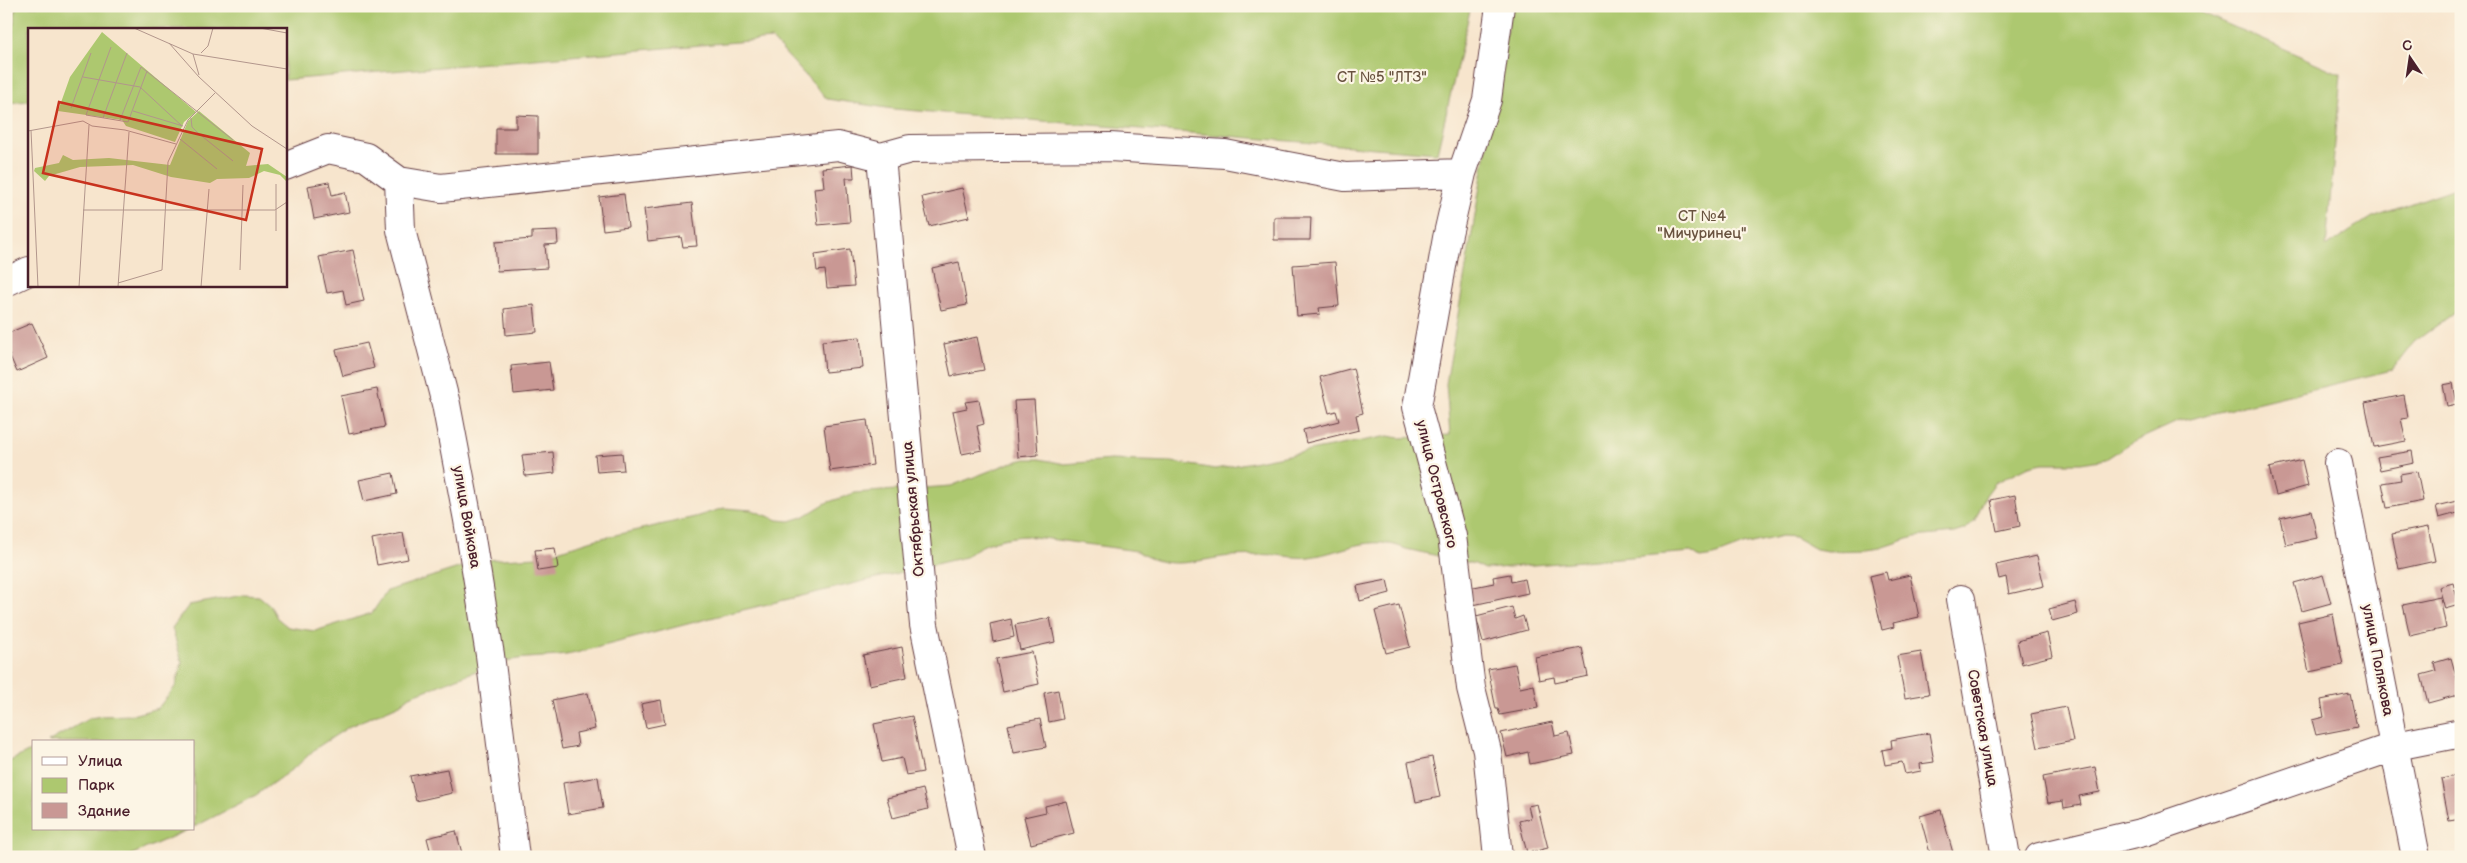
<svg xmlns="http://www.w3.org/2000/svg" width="2467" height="863" font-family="'Balsamiq Sans',sans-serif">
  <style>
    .green { fill: #adc86f; stroke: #7c744d }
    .building { fill: #c99894 }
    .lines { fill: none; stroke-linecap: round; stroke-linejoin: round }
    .minor-casing { stroke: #643d43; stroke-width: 30 }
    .minor { stroke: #fff; stroke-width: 28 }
    .labels { text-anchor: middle; stroke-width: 4.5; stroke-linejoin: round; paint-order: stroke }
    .park-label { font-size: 15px; fill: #68523f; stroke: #fcf5e5 }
    .street-label { font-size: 15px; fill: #4a1f2b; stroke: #fcf5e5 }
    .inset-road { fill: none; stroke: #b2968c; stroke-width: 1 }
    .view { fill: #c8321e; fill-opacity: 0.15; stroke: #c8321e; stroke-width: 2.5 }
    .inset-edge { fill: none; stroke: #4a1f2b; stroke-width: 2.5 }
  </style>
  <rect width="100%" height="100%" fill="#fcf5e5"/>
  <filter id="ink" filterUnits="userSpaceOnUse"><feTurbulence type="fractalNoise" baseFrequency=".02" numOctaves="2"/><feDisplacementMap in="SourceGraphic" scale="10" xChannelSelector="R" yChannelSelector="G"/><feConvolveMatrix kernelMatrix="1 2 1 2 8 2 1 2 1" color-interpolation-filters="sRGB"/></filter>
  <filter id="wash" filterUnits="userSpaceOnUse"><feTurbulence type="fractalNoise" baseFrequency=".0096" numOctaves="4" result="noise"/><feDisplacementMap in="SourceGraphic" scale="20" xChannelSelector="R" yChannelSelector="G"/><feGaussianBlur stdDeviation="1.12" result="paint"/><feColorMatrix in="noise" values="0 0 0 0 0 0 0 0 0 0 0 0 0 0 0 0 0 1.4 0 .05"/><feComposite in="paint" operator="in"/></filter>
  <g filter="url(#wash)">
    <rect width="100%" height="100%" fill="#f7e5cd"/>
    <path class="green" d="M 16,6 L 1471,6 L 1437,153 L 894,109 L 827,99 L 772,39 L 285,80 L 285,29 L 29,29 L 29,101 L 6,103 L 6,83 Z
      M 1511,6 L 2186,6 L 2341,74 L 2326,247 L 2370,218 L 2461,186 L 2461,308 L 2414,342 L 2392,370 L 2177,422 L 2129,444 L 2106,459 L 2081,463 L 2043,463 L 2029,466 L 1995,483 L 1986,495 L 1975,520 L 1966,529 L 1954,533 L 1914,537 L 1881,548 L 1867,550 L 1828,551 L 1816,549 L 1795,537 L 1782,536 L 1743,545 L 1714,556 L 1700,558 L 1691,552 L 1485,569 L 1475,564 L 1406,549 C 1369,533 1345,552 1309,557 C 1293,559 1276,553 1260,555 C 1247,556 1234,555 1222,557 C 1191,562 1164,570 1137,551 L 1027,536 C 1004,537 983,542 965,557 L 726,614 L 576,653 C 552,659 528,655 504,662 C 472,671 441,685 410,696 L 400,704 L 350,726 L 316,748 L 298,765 L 256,795 L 194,827 L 194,742 L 48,742 L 90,718 L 102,716 L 132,715 L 158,708 L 175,687 L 182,662 L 172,628 L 189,605 L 244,595 L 259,596 L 270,605 L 277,618 L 288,627 L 315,631 L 372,613 L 387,591 L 483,560 L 538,557 L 593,540 L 695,517 L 724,508 L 752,510 L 778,520 L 790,521 L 803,517 L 826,503 L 855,493 L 951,486 L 1010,463 L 1026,459 L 1039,459 L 1065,464 L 1111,460 L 1172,462 L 1215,469 L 1388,436 L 1400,438 L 1450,435 L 1446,384 Z
      M 34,749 L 34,829 L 190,829 L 126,857 L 6,857 L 6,763 Z"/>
    <g id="blocks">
      <path class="building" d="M 516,115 L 538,116 L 538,154 L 496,154 L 496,128 L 516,128 Z
        M 853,165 L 854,178 L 846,178 L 850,222 L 818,225 L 814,188 L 824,187 L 822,168 Z
        M 329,182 L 332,195 L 345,192 L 349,212 L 314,219 L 308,186 Z
        M 962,188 L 969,217 L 929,226 L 922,197 Z
        M 624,194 L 628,227 L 603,230 L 599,197 Z
        M 692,203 L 697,246 L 683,247 L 681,237 L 648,241 L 644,209 Z
        M 1274,217 L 1311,217 L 1310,240 L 1274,240 Z
        M 557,231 L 558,244 L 545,245 L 547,268 L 497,271 L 495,242 L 532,239 L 532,232 Z
        M 850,249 L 854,286 L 827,288 L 825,270 L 817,271 L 815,254 Z
        M 353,250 L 364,301 L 346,305 L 343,290 L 327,293 L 319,257 Z
        M 959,262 L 967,305 L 941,310 L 932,268 Z
        M 1335,262 L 1339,306 L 1319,308 L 1320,314 L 1297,316 L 1293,265 Z
        M 534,305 L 537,332 L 506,335 L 504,309 Z
        M 32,323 L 48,358 L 17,372 L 6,347 L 6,334 Z
        M 860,337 L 863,368 L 825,372 L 822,341 Z
        M 977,337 L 984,370 L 951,376 L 944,344 Z
        M 367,343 L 374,368 L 343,376 L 336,350 Z
        M 549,362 L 553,390 L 514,394 L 511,366 Z
        M 1353,368 L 1363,413 L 1356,415 L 1359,430 L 1306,443 L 1303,430 L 1339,421 L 1336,411 L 1329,413 L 1320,377 Z
        M 2453,383 L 2457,404 L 2447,406 L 2443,385 Z
        M 377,389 L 385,427 L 349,434 L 341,396 Z
        M 2404,395 L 2408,418 L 2401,419 L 2406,441 L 2374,447 L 2365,403 Z
        M 979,400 L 984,424 L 977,426 L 982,450 L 962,454 L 953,411 L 967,408 L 965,402 Z
        M 1034,400 L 1038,455 L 1018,457 L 1014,401 Z
        M 867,420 L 873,465 L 830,471 L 824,426 Z
        M 2412,451 L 2414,463 L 2380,470 L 2377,457 Z
        M 553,452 L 555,473 L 525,476 L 522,455 Z
        M 622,453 L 624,470 L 597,472 L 595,455 Z
        M 2302,460 L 2308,486 L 2276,495 L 2269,468 Z
        M 2417,471 L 2423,501 L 2387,508 L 2382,483 L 2401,480 L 2400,474 Z
        M 393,473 L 397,494 L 364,501 L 359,480 Z
        M 2015,495 L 2020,526 L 1997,531 L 1991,500 Z
        M 2461,500 L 2461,512 L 2439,518 L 2436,506 Z
        M 2311,511 L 2317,538 L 2286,545 L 2280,518 Z
        M 2428,527 L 2435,561 L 2399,569 L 2392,534 Z
        M 403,533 L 408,559 L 377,565 L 372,539 Z
        M 555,548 L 558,568 L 538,571 L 535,550 Z
        M 2037,556 L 2044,586 L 2009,594 L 2006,577 L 1999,579 L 1996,565 Z
        M 1886,572 L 1888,580 L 1910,575 L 1919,617 L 1893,623 L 1894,627 L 1882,630 L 1870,576 Z
        M 1510,574 L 1511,582 L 1525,579 L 1528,593 L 1473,605 L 1469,588 L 1494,583 L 1493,577 Z
        M 2323,575 L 2331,603 L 2302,611 L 2294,583 Z
        M 1387,580 L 1390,593 L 1360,601 L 1357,586 Z
        M 2453,583 L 2459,605 L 2445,609 L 2439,587 Z
        M 2440,597 L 2446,628 L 2410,636 L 2403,605 Z
        M 2075,602 L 2078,614 L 2052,621 L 2049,609 Z
        M 1399,605 L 1410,647 L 1386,653 L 1375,611 Z
        M 1512,607 L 1515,619 L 1523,616 L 1527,630 L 1483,642 L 1476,616 Z
        M 2333,614 L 2343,665 L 2309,672 L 2298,622 Z
        M 1050,618 L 1055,642 L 1020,650 L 1015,625 Z
        M 1011,619 L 1014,637 L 993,642 L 990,624 Z
        M 2047,633 L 2052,656 L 2022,664 L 2017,641 Z
        M 902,647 L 907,677 L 869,685 L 863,655 Z
        M 1582,648 L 1588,676 L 1555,683 L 1554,677 L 1539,680 L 1535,657 Z
        M 1032,652 L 1039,684 L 1003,692 L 996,659 Z
        M 1921,652 L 1929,694 L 1905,698 L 1897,656 Z
        M 2451,658 L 2461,694 L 2428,703 L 2421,675 L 2436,671 L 2434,663 Z
        M 1515,664 L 1520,688 L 1534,685 L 1538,708 L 1500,715 L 1498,709 L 1496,709 L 1488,669 Z
        M 1058,690 L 1063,719 L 1049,722 L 1044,693 Z
        M 588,693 L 595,729 L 576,733 L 578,746 L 562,749 L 552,700 Z
        M 2350,694 L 2357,727 L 2316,735 L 2312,720 L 2324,717 L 2321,700 Z
        M 661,700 L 665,724 L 646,728 L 641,704 Z
        M 2066,707 L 2073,741 L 2038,748 L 2031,714 Z
        M 912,716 L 923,772 L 906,775 L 902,758 L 882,762 L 874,724 Z
        M 1040,719 L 1046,747 L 1014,753 L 1008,725 Z
        M 1552,722 L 1555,736 L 1569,733 L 1574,755 L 1530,764 L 1528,752 L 1507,757 L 1501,733 Z
        M 1929,733 L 1934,762 L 1920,764 L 1921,771 L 1905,774 L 1902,762 L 1885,765 L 1882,750 L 1892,748 L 1891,740 Z
        M 1432,757 L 1440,797 L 1416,802 L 1408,762 Z
        M 2095,767 L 2100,792 L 2079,796 L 2081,805 L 2064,808 L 2063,801 L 2048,803 L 2043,777 Z
        M 447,769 L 452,793 L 416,801 L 410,776 Z
        M 2461,775 L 2461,819 L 2449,821 L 2441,779 Z
        M 598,777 L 603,808 L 568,814 L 563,783 Z
        M 923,789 L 928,809 L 893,818 L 887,798 Z
        M 1066,801 L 1074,833 L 1031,844 L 1024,817 L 1046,812 L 1045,806 Z
        M 1537,804 L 1548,848 L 1527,853 L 1519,821 L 1531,818 L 1528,806 Z
        M 1941,810 L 1953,853 L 1931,857 L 1920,816 Z
        M 456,831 L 463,857 L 432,857 L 427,838 Z"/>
    </g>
  </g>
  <g filter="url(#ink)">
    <use href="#blocks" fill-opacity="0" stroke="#643d43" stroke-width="1"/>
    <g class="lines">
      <g class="minor-casing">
        <path id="minor" d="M 881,157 L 924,625 L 972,857
          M 285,166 L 328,149 L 366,157 L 399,181 L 441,188 L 838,146 L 881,157 L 910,149 L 1110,147 L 1225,154 L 1345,177 L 1462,173
          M 399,181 L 401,230 L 446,404 L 468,520 L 490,655 L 515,857
          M 6,282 L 29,271
          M 2338,463 L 2416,857
          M 1961,599 L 2006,857
          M 1498,857 L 1487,751 L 1471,688 L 1452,536 L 1417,407 L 1447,238 L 1462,173 L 1487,100 L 1500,6
          M 2039,857 L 2144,832 L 2396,746 L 2461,733"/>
      </g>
      <use href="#minor" class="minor"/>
    </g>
  </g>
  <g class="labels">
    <g class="park-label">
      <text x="1382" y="82">СТ №5 "ЛТЗ"</text>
      <text x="1702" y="221">СТ №4<tspan x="1702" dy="17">"Мичуринец"</tspan></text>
    </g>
    <g class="street-label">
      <text transform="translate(1437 484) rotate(76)" y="5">улица Островского</text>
      <text transform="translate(913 509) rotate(-95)" y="5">Октябрьская улица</text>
      <text transform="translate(467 517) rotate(80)" y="5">улица Войкова</text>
      <text transform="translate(2378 660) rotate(79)" y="5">улица Полякова</text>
      <text transform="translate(1983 728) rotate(80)" y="5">Советская улица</text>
    </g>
  </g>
  <g transform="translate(28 28)">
    <rect width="259" height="259" fill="#f7e5cd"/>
    <path d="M 74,4 L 168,84 L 156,94 L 147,114 L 98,98 L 94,92 L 30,83 L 42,49 ZM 171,83 L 222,125 L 218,138 L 240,136 L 259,149 L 259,154 L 252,147 L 236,143 L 221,150 L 189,151 L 182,155 L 143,149 L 105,137 L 52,139 L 21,148 L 17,153 L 6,143 L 7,140 L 31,135 L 35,127 L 45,132 L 81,130 L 142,137 L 160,93 Z" fill="#adc86f"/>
    <path class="inset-road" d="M 106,0 L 165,26 L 259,41M 232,0 L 259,5M 141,15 L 171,49 L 224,98 L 259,121M 83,19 L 58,87 L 100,94 L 119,43M 173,25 L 180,18 L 185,0M 165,26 L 171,47M 55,49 L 112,59 L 154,98M 43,80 L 63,25M 105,83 L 155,98M 75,90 L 99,25M 163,90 L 164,99 L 170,105 L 205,133M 92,92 L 113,39 L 205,112M 3,102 L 10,259M 0,103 L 55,93 L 64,98 L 97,102 L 148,116M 152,111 L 189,141M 55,182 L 247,182 L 259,174M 248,203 L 248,156M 212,242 L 215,157M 90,255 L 134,242 L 140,134 L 160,92 L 187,65M 51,259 L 61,97M 90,259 L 101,104M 173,259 L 181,161"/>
    <path class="view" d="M 31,74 L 234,121 L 218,192 L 15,145 Z"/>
    <rect width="259" height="259" class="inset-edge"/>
  </g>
  <rect width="2467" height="863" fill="none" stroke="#fcf5e5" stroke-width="25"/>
  <rect x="32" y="740" width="162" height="90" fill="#fcf5e5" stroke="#b59f9b"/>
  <rect x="42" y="757" width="25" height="8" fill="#ffffff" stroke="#b59f9b"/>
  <text x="78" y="766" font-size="15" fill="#4a1f2b">Улица</text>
  <rect x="42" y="778" width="25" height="15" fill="#adc86f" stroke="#b59f9b"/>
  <text x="78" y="790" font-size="15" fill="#4a1f2b">Парк</text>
  <rect x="42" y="803" width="25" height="15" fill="#c99894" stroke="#b59f9b"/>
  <text x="78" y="816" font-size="15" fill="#4a1f2b">Здание</text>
  <g transform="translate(2410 58) rotate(347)" stroke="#fcf5e5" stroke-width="4" paint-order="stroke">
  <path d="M0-4L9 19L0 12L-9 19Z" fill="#4a1f2b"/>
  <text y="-8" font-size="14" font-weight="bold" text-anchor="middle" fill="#4a1f2b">С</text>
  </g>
</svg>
